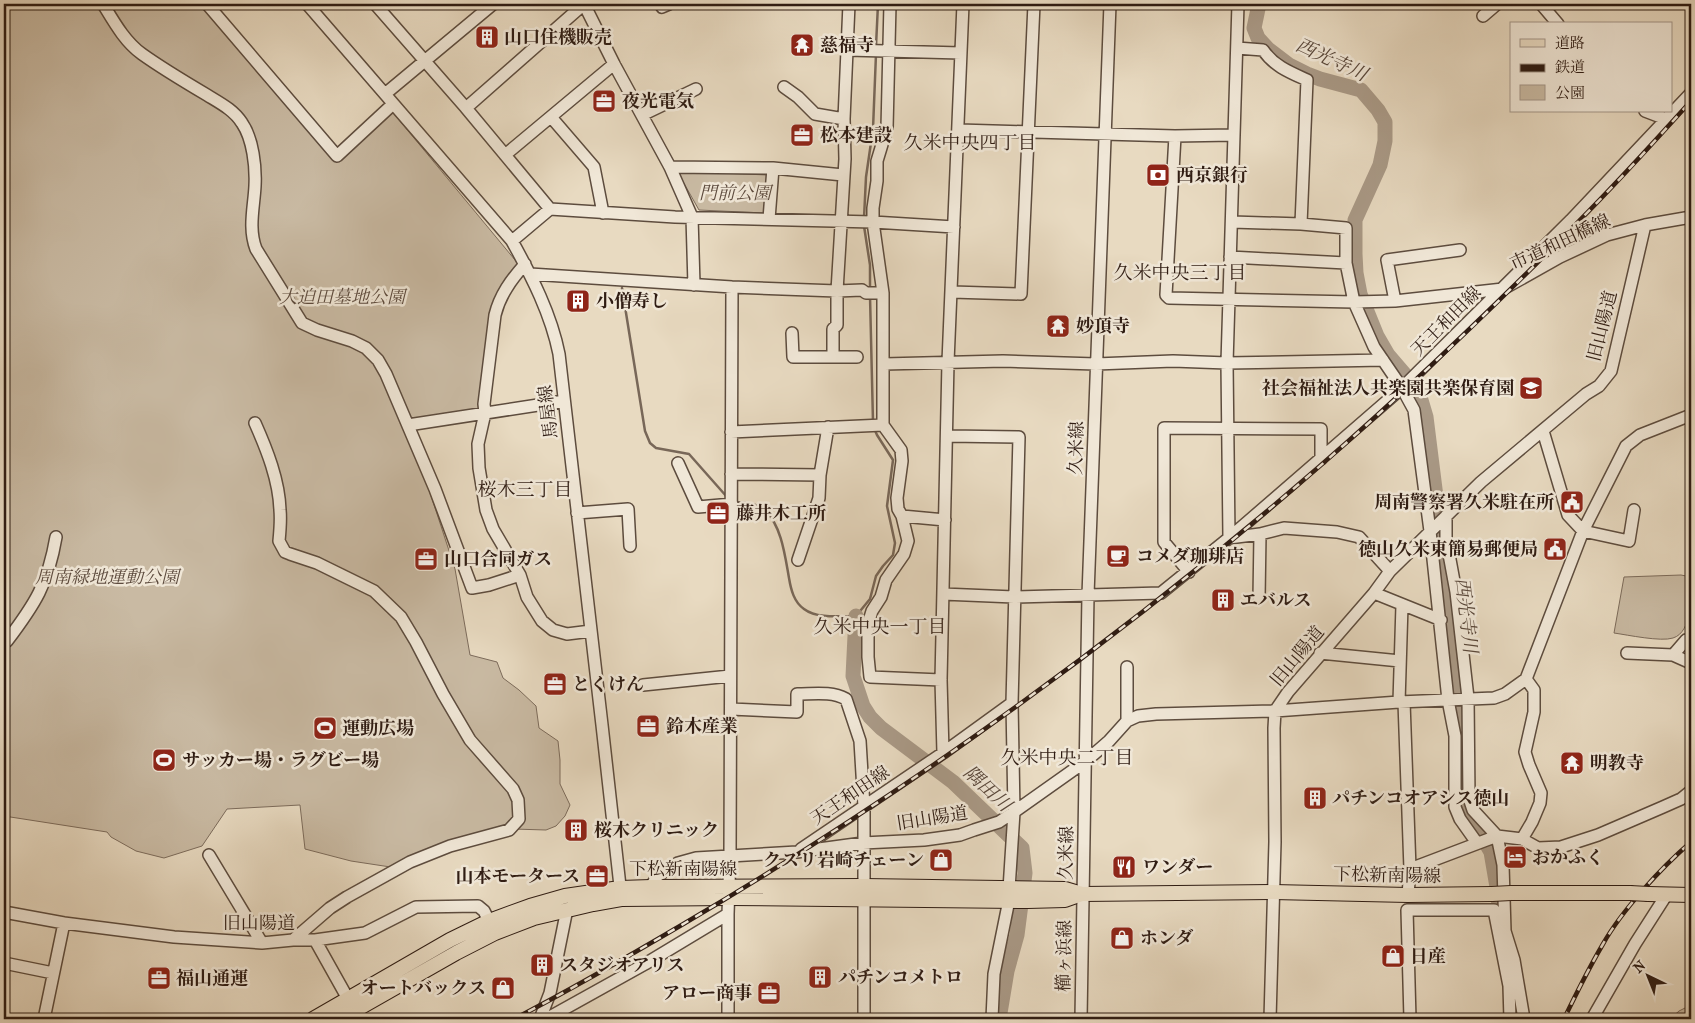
<svg xmlns="http://www.w3.org/2000/svg" width="1695" height="1023" font-family="'IM FELL French Canon','Noto Serif JP',serif">
  <style>
    .green { fill: #c9baa3; stroke: #7c6b5b }
    .lines { fill: none; stroke-linecap: round; stroke-linejoin: round }
    .stream { stroke: #786758; stroke-width: 2.5 }
    .river { stroke: #a99986; stroke-width: 15 }
    .minor-casing { stroke: #5d4c3e; stroke-width: 14 }
    .major-casing { stroke: #2f1c13; stroke-width: 16 }
    .minor { stroke: #f0e7d7; stroke-width: 11 }
    .major { stroke: #e8dac1; stroke-width: 14 }
    .rail-casing { stroke: #2f1c13; stroke-width: 4.5 }
    .rail { stroke: #f0e7d7; stroke-width: 2.5; stroke-dasharray: 8; stroke-linecap: butt }
    .major-bridge-casing { stroke: #2f1c13; stroke-width: 16; stroke-linecap: butt }
    .major-bridge { stroke: #e8dac1; stroke-width: 14 }
    .labels { text-anchor: middle; stroke-width: 5; stroke-linejoin: round; paint-order: stroke }
    .poi-label { font-size: 18px; font-weight: bold; fill: #2f1c13; stroke: #f0e7d7; text-anchor: start }
    .park-label { font-size: 18px; font-style: italic; fill: #5d4b3e; stroke: #f0e7d7 }
    .street-label { font-size: 18px; fill: #2f1c13; stroke: #f0e7d7 }
    .water-label { font-size: 19px; font-style: italic; fill: #5a483b; stroke: #f0e7d7 }
    .neighbourhood-label { font-size: 19px; fill: #2f1c13; stroke: #f0e7d7 }
  </style>
  <rect width="100%" height="100%" fill="#e8dac1"/>
  <filter id="stains"><feTurbulence type="fractalNoise" baseFrequency=".004" numOctaves="4"/><feColorMatrix values="0 0 0 0 .2 0 0 0 0 .09 0 0 0 0 .02 0 0 0 .5 -.17"/></filter>
  <radialGradient id="worn" r=".72"><stop offset=".6" stop-color="#630" stop-opacity="0"/><stop offset="1" stop-color="#630" stop-opacity=".3"/></radialGradient>
  <path class="green" d="M 4,4 L 206,4 L 336,156 L 390,109 L 520,266 L 505,281 L 484,411 L 407,422 L 455,569 L 470,655 L 497,662 L 503,678 L 519,690 L 536,706 L 539,728 L 558,741 L 560,760 L 560,784 L 570,805 L 565,816 L 556,826 L 546,830 L 513,829 L 397,868 L 351,861 L 305,849 L 300,805 L 227,809 L 202,846 L 164,858 L 136,851 L 111,837 L 107,832 L 4,816 Z
    M 677,171 L 767,175 L 764,213 L 699,210 Z
    M 1681,575 L 1691,577 C 1691,593 1693,632 1673,638 C 1661,642 1628,635 1614,633 L 1624,577 Z
    M 1691,1005 L 1691,1019 L 1670,1019 L 1679,1011 Z"/>
  <g class="lines">
    <path class="stream" d="M 876,46 L 878,4
      M 864,218 L 866,177 L 873,129 L 876,54
      M 864,226 L 870,265 L 870,290
      M 622,288 L 645,431 L 650,443 L 656,448 L 689,454 L 727,497
      M 870,296 L 873,422
      M 736,502 C 746,503 757,503 765,510 C 782,527 785,556 789,578 C 791,590 794,602 804,609 C 817,619 840,616 856,616 L 870,599 L 876,576 L 883,566 L 893,555 L 895,543 L 887,506 L 893,460 L 877,435 L 874,428"/>
    <path class="river" d="M 1259,4 L 1254,28 L 1258,38 L 1268,49 L 1289,65 L 1307,74 L 1320,79 L 1361,90 L 1378,110 L 1385,122 L 1385,141 L 1380,165 L 1355,220 L 1355,254 L 1356,273 L 1360,294 L 1377,336 L 1388,355 L 1418,390 L 1426,417 L 1436,497 L 1442,582 L 1462,730 L 1461,800 L 1491,852 L 1497,887 L 1501,924
      M 856,616 L 853,676 L 863,706 L 870,717 L 881,728 L 953,782 L 1022,848 L 1025,873 L 1017,935 L 1007,971 L 999,1019
      M 1513,983 L 1516,1019"/>
    <g class="minor-casing">
      <path id="minor" d="M 103,4 C 114,22 125,42 142,54 C 163,69 185,82 207,95 C 220,103 234,110 242,123 C 253,139 256,167 255,186 C 254,207 248,228 256,249 L 302,323 L 317,330 L 352,341 L 366,348 L 378,360 L 386,374 L 435,489 L 472,588 L 489,585 L 520,575
        M 207,4 L 337,156 L 393,104
        M 307,4 L 512,241 C 532,277 551,314 559,354 L 602,725 L 621,895
        M 375,4 L 466,108 L 550,209
        M 584,4 L 614,64 L 670,167 L 692,217 L 694,285
        M 660,4 L 662,7 L 669,4
        M 1238,4 L 1227,363 L 1229,538 L 1260,534
        M 1541,4 L 1558,24
        M 1483,16 L 1497,4
        M 1237,48 L 1263,50 C 1274,66 1289,72 1307,80 L 1301,224
        M 848,50 L 961,53
        M 784,87 L 798,97 L 815,114 L 844,119
        M 385,94 L 493,4
        M 466,108 L 584,4
        M 1645,111 L 1666,119
        M 642,115 L 696,89
        M 551,117 L 594,167 L 603,213
        M 959,130 L 1175,136 L 1233,135
        M 1175,136 L 1166,295 L 1169,298 L 1354,302 L 1395,301 L 1503,289 L 1560,257 L 1607,235 L 1645,225 L 1691,217
        M 505,155 L 614,64
        M 670,167 L 773,168 L 843,175
        M 769,219 L 773,168
        M 1232,222 L 1301,224 L 1346,228 L 1346,263 L 1354,302 L 1374,347 L 1402,388 L 1414,410 L 1430,531 L 1448,700 L 1455,736 L 1455,807 L 1460,819 L 1477,843
        M 512,241 L 550,209 L 675,217 L 873,222 L 954,227
        M 1230,257 L 1346,263
        M 525,264 C 511,280 500,295 495,315 L 484,404 L 485,413 L 478,444 L 479,468 L 486,510 L 493,529 L 520,575 L 527,597 L 542,621 L 553,630 L 567,634 L 591,631
        M 530,274 L 732,287 L 837,291 L 862,290 L 866,293 L 883,293
        M 952,292 L 1021,294 L 1034,4
        M 1395,301 L 1387,260 L 1460,250
        M 792,333 L 793,357 L 857,357
        M 833,357 L 833,329 L 837,325 L 837,291 L 845,159 L 844,119 L 849,4
        M 884,364 L 1003,361 L 1096,364 L 1173,361 L 1227,363 L 1383,360
        M 255,423 C 267,450 279,480 280,510 C 281,520 280,531 279,541 L 285,552 L 290,554 L 317,563 L 374,591 L 401,617 L 416,642 L 443,694 L 470,740 L 513,789 L 518,800 L 519,819 L 509,830 L 450,846 L 410,862 L 347,897 L 330,908 L 293,940
        M 408,425 L 564,401
        M 883,425 L 901,450 L 902,461 L 897,498 L 898,509 L 902,516 L 908,541 L 904,554 L 886,580 L 881,597 L 872,611 L 868,624 L 868,657 L 870,677 L 941,680
        M 1543,431 L 1568,515 L 1583,531 L 1629,541 L 1634,510
        M 731,432 L 883,425 L 883,293 L 873,222 L 873,208 L 877,181 L 877,161 L 887,128 L 890,4
        M 948,436 L 1019,437 L 1012,703 L 1014,812 L 1009,889
        M 678,463 L 698,507 L 732,504
        M 731,474 L 820,475
        M 577,513 L 628,509 L 630,546
        M 902,516 L 945,520
        M 1446,516 L 1446,538 L 1456,592 L 1468,698 L 1469,798 L 1473,810 L 1497,836 L 1503,865 L 1505,931 L 1514,960 L 1524,1019
        M 798,560 L 819,498 L 820,475 L 828,427
        M 1189,572 L 1164,542 L 1164,428 L 1321,429 L 1321,459
        M 1374,593 L 1441,620
        M 943,594 L 1014,597 L 1161,593 L 1229,538 L 1402,388 L 1571,220 L 1691,93
        M 1259,599 L 1260,534 L 1284,528 L 1337,532 L 1359,537 L 1390,571
        M 4,642 L 7,641 C 35,604 48,584 56,537
        M 1320,653 L 1400,661
        M 1627,653 L 1673,655 L 1686,640 L 1691,641
        M 1673,655 L 1691,663
        M 1127,667 L 1127,721
        M 643,685 L 730,676
        M 1399,702 L 1402,605
        M 1404,702 L 1410,869 L 1408,895
        M 731,709 L 797,712 L 797,694 C 814,694 831,691 846,699 L 860,741 L 864,807 L 864,1019
        M 943,753 L 941,680 L 948,362 L 963,4
        M 1522,839 L 1532,822 L 1540,803 L 1541,793 L 1529,765 L 1525,752 L 1534,712 L 1534,690 L 1526,679
        M 801,849 L 943,753 L 1012,703
        M 209,855 L 262,943
        M 1410,869 L 1497,836 L 1522,839 L 1538,848 L 1561,847 L 1598,835 L 1663,807 L 1681,799 L 1691,791
        M 651,887 L 657,876 L 678,863 L 696,858 L 730,856 L 732,287
        M 4,912 L 64,923 L 174,937 L 262,943 L 293,940 L 315,940 L 365,933 L 416,907 L 478,906 L 484,911 L 492,927
        M 315,940 L 352,1006
        M 4,963 L 53,973
        M 44,1019 L 64,923
        M 540,1019 L 550,993 L 567,909
        M 546,1019 L 645,964 L 728,914
        M 728,1019 L 728,914 L 730,856 L 797,852 L 863,843 L 924,840 L 960,835 L 974,830 L 999,822 L 1014,812 L 1086,761 L 1109,741 L 1127,721 L 1138,716 L 1156,714 L 1275,711 L 1399,702 L 1494,698 L 1505,694 L 1526,679 L 1583,531 L 1626,446 L 1640,435 L 1691,415
        M 992,1019 L 994,974 L 1009,900
        M 1081,1019 L 1088,595 L 1110,4
        M 1270,1019 L 1275,842 L 1274,728 L 1275,711 L 1288,692 L 1374,593 L 1390,571 L 1481,482 L 1586,394 L 1599,386 L 1611,371 L 1645,225
        M 1410,1019 L 1407,910 L 1494,910 L 1509,986 L 1510,1019
        M 1592,1019 L 1635,944 L 1667,894"/>
    </g>
    <g class="major-casing">
      <path id="major" d="M 1511,893 L 1630,893
        M 1648,894 L 1691,895
        M 313,1019 L 450,940 L 489,921 L 530,906 L 565,896 L 620,888 L 651,887 L 864,886 L 1065,889 L 1082,894 L 1273,892 L 1408,895 L 1492,894
        M 340,1019 L 456,953 L 495,933 L 534,918 L 593,904 L 621,899 L 729,898 L 1028,901 L 1065,900 L 1082,894"/>
    </g>
    <use href="#minor" class="minor"/>
    <use href="#major" class="major"/>
    <g class="rail-casing">
      <path id="rail" d="M 514,1019 C 572,989 629,956 685,923 C 899,797 1103,651 1292,490 C 1391,406 1486,315 1578,222 C 1617,183 1654,142 1691,101
        M 1564,1019 C 1576,994 1589,968 1603,944 C 1622,910 1662,867 1691,842"/>
    </g>
    <use href="#rail" class="rail"/>
    <g class="major-bridge-casing">
      <path id="major-bridge" d="M 1630,893 L 1648,894
        M 1492,894 L 1511,893"/>
    </g>
    <use href="#major-bridge" class="major-bridge"/>
  </g>
  <defs>
    <g id="building-square" transform="scale(1.25)"><rect x="-9" y="-9" width="18" height="18" rx="4" fill="#8f2418" stroke="#f0e7d7"/><path d="M-4-6H4V6H1V3H-1V6H-4ZM-2.5-4.3h1.7v1.8h-1.7ZM.8-4.3h1.7v1.8H.8ZM-2.5-1h1.7V.8h-1.7ZM.8-1h1.7V.8H.8Z" fill="#fff"/></g>
    <g id="temple-square" transform="scale(1.25)"><rect x="-9" y="-9" width="18" height="18" rx="4" fill="#8f2418" stroke="#f0e7d7"/><path d="M0-6L5-2H3V0L6.5 2.5H4V6H1.5V3h-3V6H-4V2.5H-6.5L-3 0V-2H-5Z" fill="#fff"/></g>
    <g id="office-square" transform="scale(1.25)"><rect x="-9" y="-9" width="18" height="18" rx="4" fill="#8f2418" stroke="#f0e7d7"/><path d="M-6-3h4V-5.5h4V-3h4V5H-6ZM-1-4.5V-3h2v-1.5ZM-6 0V1H6V0Z" fill="#fff"/></g>
    <g id="bank-square" transform="scale(1.25)"><rect x="-9" y="-9" width="18" height="18" rx="4" fill="#8f2418" stroke="#f0e7d7"/><path d="M-6-4H6V4H-6ZM0-2.3a2.3 2.3 0 1 0 0 4.6a2.3 2.3 0 1 0 0-4.6Z" fill="#fff"/></g>
    <g id="school-square" transform="scale(1.25)"><rect x="-9" y="-9" width="18" height="18" rx="4" fill="#8f2418" stroke="#f0e7d7"/><path d="M0-5L7-2L0 1L-7-2ZM-4 1L0 2.5L4 1V4Q0 6-4 4Z" fill="#fff"/></g>
    <g id="civic-square" transform="scale(1.25)"><rect x="-9" y="-9" width="18" height="18" rx="4" fill="#8f2418" stroke="#f0e7d7"/><path d="M-.6-6.5H3V-4.5H.6V-3L4-1V1h2V6H-6V1h2V-1L-.6-3ZM-1.2 2.5V6h2.4V2.5Z" fill="#fff"/></g>
    <g id="cafe-square" transform="scale(1.25)"><rect x="-9" y="-9" width="18" height="18" rx="4" fill="#8f2418" stroke="#f0e7d7"/><path d="M-5.5-4.5H6V0H3Q3 3.5 0 3.5H-2.5Q-5.5 3.5-5.5 0ZM3-3.2v2h1.7v-2ZM-6 4.5H4V6H-6Z" fill="#fff"/></g>
    <g id="stadium-square" transform="scale(1.25)"><rect x="-9" y="-9" width="18" height="18" rx="4" fill="#8f2418" stroke="#f0e7d7"/><path d="M0-5a6.5 5 0 1 0 0 10a6.5 5 0 1 0 0-10ZM-3.5-1.8h7v3.6h-7Z" fill="#fff"/></g>
    <g id="hotel-square" transform="scale(1.25)"><rect x="-9" y="-9" width="18" height="18" rx="4" fill="#8f2418" stroke="#f0e7d7"/><path d="M-6-4.5h1.5V1H6V5H4.5V3h-9V5H-6ZM-4 0a1.8 1.8 0 1 1 3.6 0ZM.5 0V-2.5h3Q6-2.5 6 0Z" fill="#fff"/></g>
    <g id="shop-square" transform="scale(1.25)"><rect x="-9" y="-9" width="18" height="18" rx="4" fill="#8f2418" stroke="#f0e7d7"/><path d="M-5-2.5h2.3a2.7 3.5 0 0 1 5.4 0H5L5.5 6h-11ZM-1.5-2.5h3a1.5 2.3 0 0 0-3 0Z" fill="#fff"/></g>
    <g id="restaurant-square" transform="scale(1.25)"><rect x="-9" y="-9" width="18" height="18" rx="4" fill="#8f2418" stroke="#f0e7d7"/><path d="M-5-6h1v4h1v-4h1v4h1v-4h1v5L-1.5 .5V6h-2V.5L-5-1ZM5-6V6H3V1.5H1.5Q1.5-4 5-6Z" fill="#fff"/></g>
  </defs>
  <g fill-rule="evenodd">
    <use href="#building-square" x="487" y="37"/>
    <use href="#temple-square" x="802" y="45"/>
    <use href="#office-square" x="604" y="101"/>
    <use href="#office-square" x="802" y="135"/>
    <use href="#bank-square" x="1158" y="175"/>
    <use href="#building-square" x="578" y="301"/>
    <use href="#temple-square" x="1058" y="326"/>
    <use href="#school-square" x="1531" y="388"/>
    <use href="#civic-square" x="1572" y="502"/>
    <use href="#office-square" x="718" y="513"/>
    <use href="#civic-square" x="1555" y="549"/>
    <use href="#cafe-square" x="1118" y="556"/>
    <use href="#office-square" x="426" y="559"/>
    <use href="#building-square" x="1223" y="600"/>
    <use href="#office-square" x="555" y="684"/>
    <use href="#office-square" x="648" y="726"/>
    <use href="#stadium-square" x="325" y="728"/>
    <use href="#stadium-square" x="164" y="760"/>
    <use href="#temple-square" x="1572" y="763"/>
    <use href="#building-square" x="1315" y="798"/>
    <use href="#building-square" x="576" y="830"/>
    <use href="#hotel-square" x="1515" y="857"/>
    <use href="#shop-square" x="941" y="860"/>
    <use href="#restaurant-square" x="1124" y="867"/>
    <use href="#office-square" x="597" y="876"/>
    <use href="#shop-square" x="1122" y="938"/>
    <use href="#shop-square" x="1393" y="956"/>
    <use href="#building-square" x="542" y="965"/>
    <use href="#building-square" x="820" y="977"/>
    <use href="#office-square" x="159" y="978"/>
    <use href="#shop-square" x="503" y="988"/>
    <use href="#office-square" x="769" y="993"/>
  </g>
  <g class="labels">
    <g class="poi-label">
      <text x="504" y="43">山口住機販売</text>
      <text x="820" y="51">慈福寺</text>
      <text x="622" y="107">夜光電気</text>
      <text x="820" y="141">松本建設</text>
      <text x="1176" y="181">西京銀行</text>
      <text x="596" y="307">小僧寿し</text>
      <text x="1076" y="332">妙頂寺</text>
      <text x="1514" y="394" text-anchor="end">社会福祉法人共楽園共楽保育園</text>
      <text x="1554" y="508" text-anchor="end">周南警察署久米駐在所</text>
      <text x="736" y="519">藤井木工所</text>
      <text x="1538" y="555" text-anchor="end">徳山久米東簡易郵便局</text>
      <text x="1136" y="562">コメダ珈琲店</text>
      <text x="444" y="565">山口合同ガス</text>
      <text x="1240" y="606">エバルス</text>
      <text x="572" y="690">とくけん</text>
      <text x="666" y="732">鈴木産業</text>
      <text x="342" y="734">運動広場</text>
      <text x="182" y="766">サッカー場・ラグビー場</text>
      <text x="1590" y="769">明教寺</text>
      <text x="1332" y="804">パチンコオアシス徳山</text>
      <text x="594" y="836">桜木クリニック</text>
      <text x="1532" y="863">おかふく</text>
      <text x="924" y="866" text-anchor="end">クスリ岩崎チェーン</text>
      <text x="1142" y="873">ワンダー</text>
      <text x="580" y="882" text-anchor="end">山本モータース</text>
      <text x="1140" y="944">ホンダ</text>
      <text x="1410" y="962">日産</text>
      <text x="560" y="971">スタジオアリス</text>
      <text x="838" y="983">パチンコメトロ</text>
      <text x="176" y="984">福山通運</text>
      <text x="486" y="994" text-anchor="end">オートバックス</text>
      <text x="752" y="999" text-anchor="end">アロー商事</text>
    </g>
    <g class="park-label">
      <text x="735" y="199">門前公園</text>
      <text x="342" y="303">大迫田墓地公園</text>
      <text x="107" y="583">周南緑地運動公園</text>
    </g>
    <g class="street-label">
      <text transform="translate(1560 242) rotate(-25)" y="6">市道和田橋線</text>
      <text transform="translate(1446 321) rotate(-45)" y="6">天王和田線</text>
      <text transform="translate(1602 326) rotate(-76)" y="6">旧山陽道</text>
      <text transform="translate(548 412) rotate(-97)" y="6">馬屋線</text>
      <text transform="translate(1076 448) rotate(-88)" y="6">久米線</text>
      <text transform="translate(1297 656) rotate(-50)" y="6">旧山陽道</text>
      <text transform="translate(850 795) rotate(-34)" y="6">天王和田線</text>
      <text transform="translate(932 818) rotate(-9)" y="6">旧山陽道</text>
      <text transform="translate(1066 853) rotate(-89)" y="6">久米線</text>
      <text x="683" y="875">下松新南陽線</text>
      <text transform="translate(1387 875) rotate(1)" y="6">下松新南陽線</text>
      <text x="259" y="929">旧山陽道</text>
      <text transform="translate(1064 956) rotate(-89)" y="6">櫛ヶ浜線</text>
    </g>
    <g class="water-label">
      <text transform="translate(1332 59) rotate(25)" y="7">西光寺川</text>
      <text transform="translate(1467 615) rotate(83)" y="7">西光寺川</text>
      <text transform="translate(988 788) rotate(43)" y="7">隅田川</text>
    </g>
    <g class="neighbourhood-label">
      <text x="970" y="149">久米中央四丁目</text>
      <text x="1180" y="279">久米中央三丁目</text>
      <text x="525" y="496">桜木三丁目</text>
      <text x="880" y="633">久米中央一丁目</text>
      <text x="1067" y="764">久米中央二丁目</text>
    </g>
  </g>
  <rect width="1695" height="1023" fill="none" stroke="#e8dac1" stroke-width="20"/>
  <rect x="5" y="5" width="1685" height="1013" fill="none" stroke="#2f1c13" stroke-width="2.5"/>
  <rect x="10" y="10" width="1675" height="1003" fill="none" stroke="#2f1c13"/>
  <rect x="1510" y="22" width="162" height="90" fill="#f0e7d7" stroke="#a39689"/>
  <rect x="1520" y="39" width="25" height="8" fill="#e8dac1" stroke="#a39689"/>
  <text x="1555" y="48" font-size="15" fill="#2f1c13">道路</text>
  <rect x="1520" y="64" width="25" height="8" fill="#2f1c13" stroke="#a39689"/>
  <text x="1555" y="72" font-size="15" fill="#2f1c13">鉄道</text>
  <rect x="1520" y="85" width="25" height="15" fill="#c9baa3" stroke="#a39689"/>
  <text x="1555" y="98" font-size="15" fill="#2f1c13">公園</text>
  <g transform="translate(1648 976) rotate(317)" stroke="#f0e7d7" stroke-width="4" paint-order="stroke">
  <path d="M0-4L9 19L0 12L-9 19Z" fill="#2f1c13"/>
  <text y="-8" font-size="14" font-weight="bold" text-anchor="middle" fill="#2f1c13">N</text>
  </g>
  <rect width="100%" height="100%" filter="url(#stains)"/>
  <rect width="100%" height="100%" fill="url(#worn)"/>
</svg>
